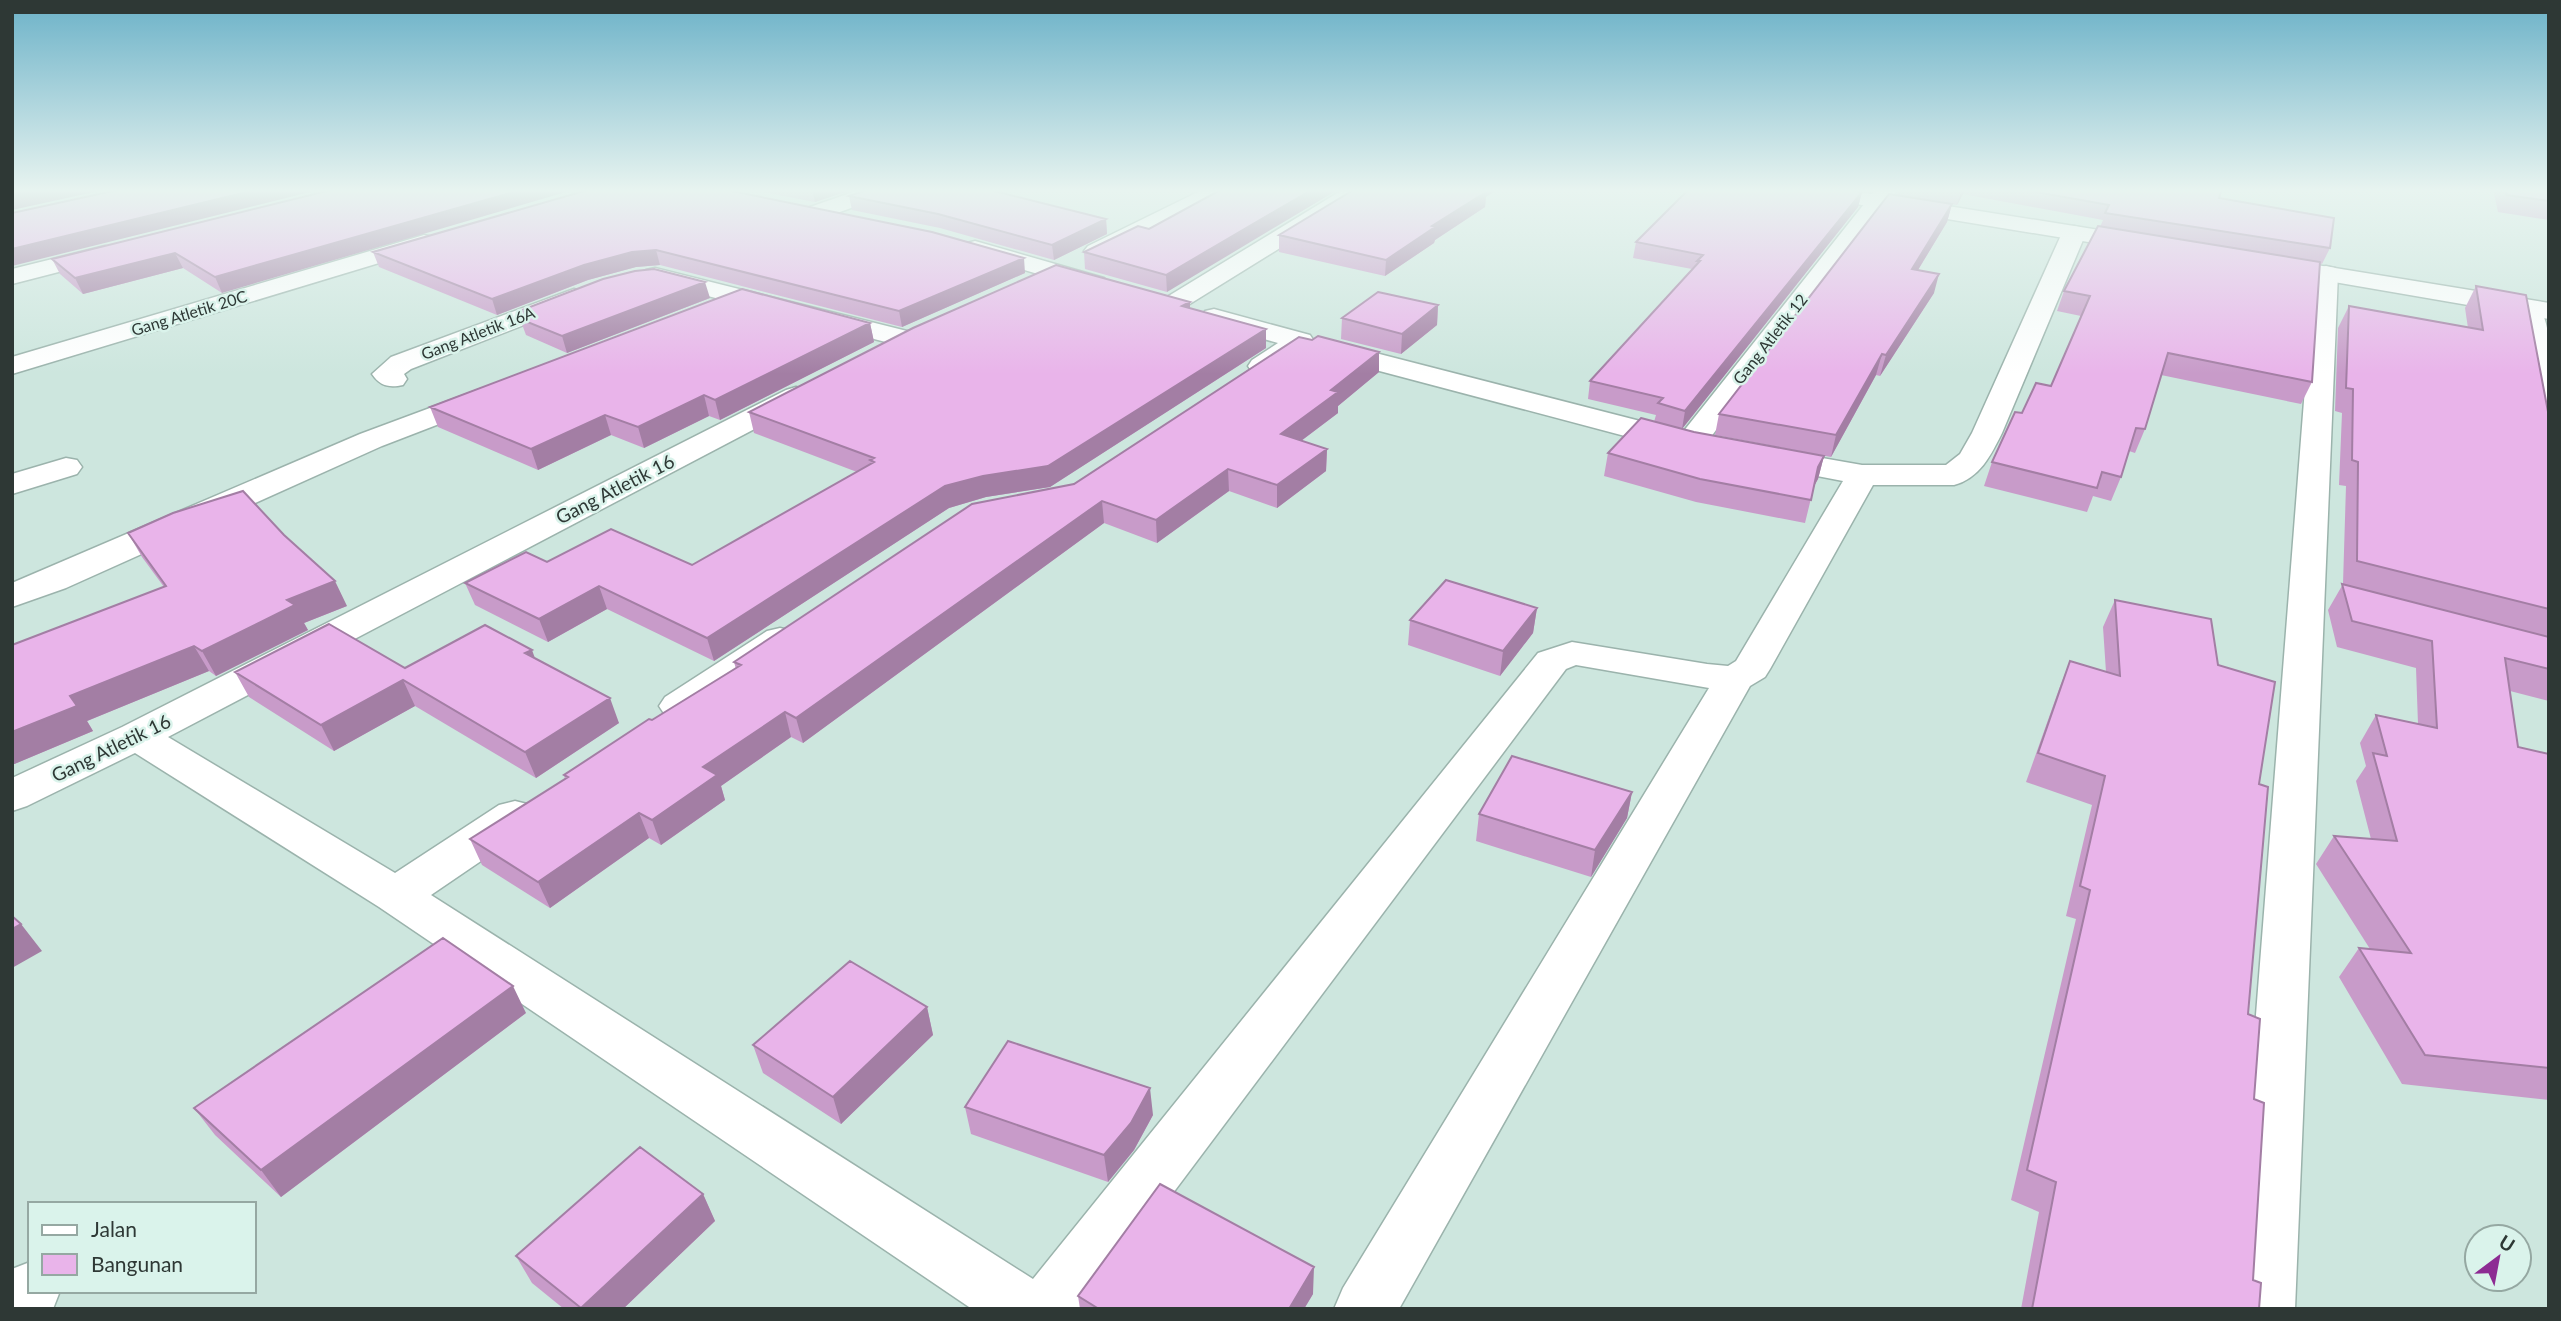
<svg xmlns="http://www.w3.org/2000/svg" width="2561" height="1321" font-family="Lato,sans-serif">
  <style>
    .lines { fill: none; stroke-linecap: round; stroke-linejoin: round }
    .street-casing { stroke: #9bb3ac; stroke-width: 3 }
    .secondary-casing { stroke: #9bb3ac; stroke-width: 3 }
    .street { fill: #fff; fill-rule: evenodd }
    .secondary { fill: #fff; fill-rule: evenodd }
    .wall { fill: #c89bc9 }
    .shaded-wall { fill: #a37ea4 }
    .building { fill: #e9b4ea; stroke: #a37ea4; stroke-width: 2 }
    .labels { text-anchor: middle; stroke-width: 5; stroke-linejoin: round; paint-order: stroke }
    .far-street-label { font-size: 16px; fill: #2e3835; stroke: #daf3eb }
    .street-label { font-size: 19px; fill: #2e3835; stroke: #daf3eb }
  </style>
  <rect width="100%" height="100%" fill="#cde6de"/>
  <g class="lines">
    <g class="street-casing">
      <path id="street" d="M 862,189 L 893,189 L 890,194 L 826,217 L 810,217 L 807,212 L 810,207 Z
        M 1204,189 L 1232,189 L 1229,194 L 1104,256 L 1088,256 L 1084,251 L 1088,246 Z
        M 1344,189 L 1370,189 L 1367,194 L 1180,310 L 1171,313 L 1162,310 L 1158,305 L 1162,300 Z
        M 1876,189 L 1898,189 L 1701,450 L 1690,452 L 1670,448 L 1319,355 L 1315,349 L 1319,343 L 1329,341 L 1683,432 Z
        M 2074,226 L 2082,228 L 2086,233 L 2002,433 C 1991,455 1980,478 1954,485 L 1873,485 L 1770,669 L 1765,677 L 1750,686 L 1399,1309 L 1334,1309 L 1343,1288 L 1709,688 L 1576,665 L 1566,669 L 1086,1309 L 972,1309 L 379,907 L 135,753 L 27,806 L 12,811 L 12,778 L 122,727 L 786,390 L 796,387 L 806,390 L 811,396 L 806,402 L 168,737 L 395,873 L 499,805 L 515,801 L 531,805 L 537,816 L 531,827 L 431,895 L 1033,1279 L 1538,653 L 1572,642 L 1707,664 L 1728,666 L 1736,661 L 1843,481 L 1760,465 L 1755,458 L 1760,451 L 1771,449 L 1862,465 L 1946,465 L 1960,454 L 1972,433 L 2062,233 L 2066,228 Z
        M 424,235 L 432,237 L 436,242 L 432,247 L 12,374 L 12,357 Z
        M 975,241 L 1104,278 L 1108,283 L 1104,288 L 1095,291 L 967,253 L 963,248 L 967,243 Z
        M 105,246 L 113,248 L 117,253 L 113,258 L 12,284 L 12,269 Z
        M 2326,266 L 2335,268 L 2338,273 L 2295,1309 L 2233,1309 L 2314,273 L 2317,268 Z
        M 655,268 L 915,333 L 919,339 L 915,345 L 905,347 L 646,280 L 643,275 L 646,270 Z
        M 574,289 L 583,292 L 587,297 L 583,302 L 411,369 L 404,374 L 407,379 L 403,385 C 389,388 380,386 372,374 L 391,357 Z
        M 2530,305 L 2539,307 C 2556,332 2549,394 2549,424 L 2538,421 L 2534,415 L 2517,313 L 2521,307 Z
        M 1214,309 L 1310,335 L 1314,341 L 1310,347 C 1292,358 1274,377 1252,372 L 1248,366 L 1252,360 L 1278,343 L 1205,323 L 1201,317 L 1205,311 Z
        M 481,389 L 491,392 L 496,398 L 491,404 L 382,446 L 66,588 L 12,607 L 12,583 L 360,434 Z
        M 66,458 L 77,460 L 82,467 L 77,474 L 12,494 L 12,474 Z
        M 780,628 L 793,631 L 799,639 L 793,647 L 693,715 L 679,719 L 665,715 L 659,706 L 665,697 L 767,631 Z
        M 30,1262 L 30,1291 L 60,1291 L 53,1309 L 12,1309 L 12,1269 Z"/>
    </g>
    <g class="secondary-casing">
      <path id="secondary" d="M 1790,189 L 1841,189 L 2143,237 L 2151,239 L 2155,244 L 2151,249 L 2143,251 L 1801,195 L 1793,194 Z
        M 2268,257 L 2549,303 L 2549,319 L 2259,269 L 2256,264 L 2259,259 Z"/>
    </g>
    <use href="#street" class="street"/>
    <use href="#secondary" class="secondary"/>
  </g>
  <path class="wall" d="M 335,189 L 222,293 L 183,268 L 83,294 L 60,274 L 52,259 Z
    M 591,189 L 1025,273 L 902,327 L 660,265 L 636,267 L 588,280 L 497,315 L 379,267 L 373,252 Z
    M 747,189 L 854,189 L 815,202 Z
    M 870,189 L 1003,189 L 1003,193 L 1106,219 L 1107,234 L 1054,260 L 940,228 L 852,210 L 849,196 Z
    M 1222,189 L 1167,292 L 1085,269 L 1084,252 L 1149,229 Z
    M 1857,189 L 1873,189 L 1871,191 Z
    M 1898,189 L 2222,189 L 2219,198 L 2330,248 L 2322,264 L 2320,263 L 2312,382 L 2301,404 L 2161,375 L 2145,429 L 2135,453 L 2129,451 L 2121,477 L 2111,501 L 2093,496 L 2087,512 L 1984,486 L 1992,462 L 2022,413 L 2051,386 L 2081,316 L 2057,311 L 2064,291 L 2100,227 L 2103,220 L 1963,194 L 1957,205 L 1897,195 Z
    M 2493,189 L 2549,189 L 2549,220 L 2498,212 Z
    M 1862,192 L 1858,207 L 1682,429 L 1654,422 L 1656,415 L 1588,399 L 1590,381 L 1692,269 L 1633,258 L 1636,242 Z
    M 1486,197 L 1485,207 L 1435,240 L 1434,243 L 1385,276 L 1279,252 L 1279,235 Z
    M 1952,204 L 1947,222 L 1918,270 L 1934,293 L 1880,376 L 1876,375 L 1831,457 L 1715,435 L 1719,414 Z
    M 2476,286 L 2549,417 L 2549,701 L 2510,691 L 2518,747 L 2549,754 L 2549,1100 L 2402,1084 L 2339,977 L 2359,948 L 2370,949 L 2316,864 L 2334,836 L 2371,839 L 2356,781 L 2366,766 L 2360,743 L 2376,715 L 2418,724 L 2416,668 L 2337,647 L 2328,610 L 2343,584 L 2346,486 L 2339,485 L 2342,413 L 2335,411 L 2338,328 L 2349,306 L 2468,328 L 2465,308 Z
    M 710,298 L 567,353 L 526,335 L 520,319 L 524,317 L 522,310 Z
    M 1190,302 L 1190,308 L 1266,348 L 1050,487 L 986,497 L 949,508 L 714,661 L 607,609 L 548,642 L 475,605 L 465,583 L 547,562 L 692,565 L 857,472 L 754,433 L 749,412 Z
    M 1438,305 L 1437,325 L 1401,354 L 1341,339 L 1342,318 Z
    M 870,323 L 874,342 L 720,420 L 709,416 L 644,448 L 611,435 L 538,470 L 438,427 L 430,407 Z
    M 1379,372 L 1338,406 L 1338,413 L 1301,441 L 1327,449 L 1326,471 L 1277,508 L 1229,491 L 1157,543 L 1104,523 L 803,743 L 791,737 L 721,786 L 725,800 L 661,845 L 649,838 L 550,908 L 482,865 L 470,839 L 565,779 L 564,775 L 736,669 L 734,662 L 1074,484 Z
    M 1694,432 L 1824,456 L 1818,479 L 1814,486 L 1805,523 L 1696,502 L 1604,476 L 1608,453 Z
    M 128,533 L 347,606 L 304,623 L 308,630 L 216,676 L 209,671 L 87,721 L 93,731 L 12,765 L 12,645 L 164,587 L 142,557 Z
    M 2115,600 L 2218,665 L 2259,784 L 2248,1014 L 2254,1099 L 2253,1280 L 2259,1309 L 2021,1309 L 2039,1212 L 2011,1200 L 2076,919 L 2066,916 L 2092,805 L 2026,782 L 2059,689 L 2070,661 L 2106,672 L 2103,627 Z
    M 1537,608 L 1533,633 L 1500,676 L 1408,645 L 1410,620 Z
    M 535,659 L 619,723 L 536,778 L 415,706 L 334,751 L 249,697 L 235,672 L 405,668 Z
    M 1632,792 L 1627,818 L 1591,877 L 1476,841 L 1479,814 Z
    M 927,1007 L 933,1035 L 841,1124 L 763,1073 L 753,1045 Z
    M 526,1013 L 281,1197 L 215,1135 L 194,1108 Z
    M 965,1107 L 1153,1115 L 1134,1150 L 1108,1182 L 971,1134 Z
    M 703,1194 L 715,1221 L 623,1309 L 564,1309 L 532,1283 L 516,1256 Z
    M 1313,1294 L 1304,1309 L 1080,1309 L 1078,1296 Z"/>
  <path class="shaded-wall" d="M 38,189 L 108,189 L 12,210 L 12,194 Z
    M 259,189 L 322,189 L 12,266 L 12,249 Z
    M 524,189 L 576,189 L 222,293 L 215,277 Z
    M 812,189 L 854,189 L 815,202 Z
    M 985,189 L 1003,189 L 1003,196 Z
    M 1313,189 L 1339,189 L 1167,292 L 1166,275 Z
    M 1476,189 L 1498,189 L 1486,197 L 1485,207 L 1435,240 L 1434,243 L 1385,276 L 1386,260 L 1432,226 Z
    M 1962,189 L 1965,189 L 1963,194 L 1957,205 Z
    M 1862,192 L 1858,207 L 1682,429 L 1685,411 Z
    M 1952,204 L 1947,222 L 1907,288 L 1912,269 Z
    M 1106,219 L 1107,234 L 1054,260 L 1052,245 Z
    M 656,250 L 660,265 L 636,267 L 588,280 L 497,315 L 492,299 L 584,265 L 632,252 Z
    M 175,253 L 183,268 L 83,294 L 75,278 Z
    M 1024,258 L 1025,273 L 902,327 L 899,311 Z
    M 1939,274 L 1934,293 L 1880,376 L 1886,355 Z
    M 705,282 L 710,298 L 567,353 L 562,336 Z
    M 1190,302 L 1190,321 L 1182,306 Z
    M 1438,305 L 1437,325 L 1401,354 L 1402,334 Z
    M 870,323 L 874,342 L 720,420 L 715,400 Z
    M 1266,329 L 1266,348 L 1050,487 L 986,497 L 949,508 L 714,661 L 707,638 L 945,486 Z
    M 1379,352 L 1379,372 L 1338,406 L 1338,413 L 1281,456 L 1281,434 L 1331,390 Z
    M 1882,354 L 1876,375 L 1831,457 L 1836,435 Z
    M 704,395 L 709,416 L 644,448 L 638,427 Z
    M 605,415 L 611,435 L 538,470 L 531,449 Z
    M 1327,449 L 1326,471 L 1277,508 L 1277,485 Z
    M 1824,456 L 1818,479 L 1812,490 L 1818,467 Z
    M 1228,469 L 1229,491 L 1157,543 L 1156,520 Z
    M 1102,501 L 1104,523 L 803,743 L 796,718 Z
    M 335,581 L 347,606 L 304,623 L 308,630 L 216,676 L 202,651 L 287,600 Z
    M 599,586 L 607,609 L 548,642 L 539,619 Z
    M 1537,608 L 1533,633 L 1500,676 L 1503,651 Z
    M 194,646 L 209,671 L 87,721 L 93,731 L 12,765 L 12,732 L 70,696 Z
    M 532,650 L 541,675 L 525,653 Z
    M 403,680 L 415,706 L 334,751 L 321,725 Z
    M 610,698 L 619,723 L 536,778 L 525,752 Z
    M 785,712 L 791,737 L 721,786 L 725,800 L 661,845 L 652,820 L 703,767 Z
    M 1632,792 L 1627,818 L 1591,877 L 1595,850 Z
    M 639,813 L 649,838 L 550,908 L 538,882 Z
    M 21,924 L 42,951 L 12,968 L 12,929 Z
    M 513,986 L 526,1013 L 281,1197 L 261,1170 Z
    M 927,1007 L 933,1035 L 841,1124 L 833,1097 Z
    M 1150,1088 L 1153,1115 L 1134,1150 L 1108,1182 L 1104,1155 Z
    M 703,1194 L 715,1221 L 623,1309 L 582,1309 L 581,1308 Z
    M 1314,1267 L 1313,1294 L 1304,1309 L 1289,1309 Z"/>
  <path class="building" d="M 12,189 L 38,189 L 12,194 Z
    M 122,189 L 259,189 L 12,249 L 12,213 Z
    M 335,189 L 524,189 L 215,277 L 175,253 L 75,278 L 52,259 Z
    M 591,189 L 722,189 L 932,232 L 1024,258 L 899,311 L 656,250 L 632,252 L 584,265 L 492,299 L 373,252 Z
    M 870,189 L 986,189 L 1106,219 L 1052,245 L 938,214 L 849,196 Z
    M 1222,189 L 1313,189 L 1166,275 L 1084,252 L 1138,226 L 1149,229 Z
    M 1355,189 L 1476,189 L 1486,192 L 1432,226 L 1435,227 L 1386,260 L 1279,235 Z
    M 1689,189 L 1841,189 L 1862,192 L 1685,411 L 1658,403 L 1663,398 L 1590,381 L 1700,261 L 1697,261 L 1703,255 L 1636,242 Z
    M 2019,189 L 2222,189 L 2219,198 L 2334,218 L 2330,248 L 2105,213 L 2109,205 Z
    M 2505,189 L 2549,189 L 2549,201 L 2507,195 Z
    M 1889,194 L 1952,204 L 1912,269 L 1939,274 L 1886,355 L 1882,354 L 1836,435 L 1719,414 Z
    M 2098,226 L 2320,262 L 2312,382 L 2168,353 L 2145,429 L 2136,428 L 2121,477 L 2102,472 L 2097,488 L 1992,462 L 2015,412 L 2022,413 L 2036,383 L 2051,386 L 2090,296 L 2064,291 Z
    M 1056,265 L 1190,302 L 1182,306 L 1266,329 L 1048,466 L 983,476 L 945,486 L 707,638 L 599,586 L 539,619 L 465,583 L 526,552 L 547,562 L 611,529 L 692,565 L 874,462 L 870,460 L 874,458 L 749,412 L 913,328 Z
    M 654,269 L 705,282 L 562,336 L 520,319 L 532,314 L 522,310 L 603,279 L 635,271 Z
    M 2476,286 L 2526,295 L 2549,417 L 2549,609 L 2357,561 L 2358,462 L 2352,460 L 2353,389 L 2346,388 L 2349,306 L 2483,330 Z
    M 742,289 L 870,323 L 715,400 L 704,395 L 638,427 L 605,415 L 531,449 L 430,407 Z
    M 1378,292 L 1438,305 L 1402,334 L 1342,318 Z
    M 1318,336 L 1379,352 L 1331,390 L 1338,392 L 1281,434 L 1327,449 L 1277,485 L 1228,469 L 1156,520 L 1102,501 L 796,718 L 785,712 L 703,767 L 717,775 L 652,820 L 639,813 L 538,882 L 470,839 L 568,777 L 564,775 L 649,719 L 652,720 L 741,665 L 734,662 L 972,504 L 1074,484 L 1299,337 L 1312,340 Z
    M 1641,418 L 1694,432 L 1824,456 L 1818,467 L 1811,500 L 1700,479 L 1608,453 Z
    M 243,491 L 284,535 L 335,581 L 287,600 L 295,605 L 202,651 L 194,646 L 70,696 L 77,706 L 12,732 L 12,645 L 166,586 L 128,533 L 173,513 Z
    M 1446,580 L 1537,608 L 1503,651 L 1410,620 Z
    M 2342,584 L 2549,637 L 2549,669 L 2505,658 L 2518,747 L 2549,754 L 2549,1068 L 2425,1055 L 2359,948 L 2411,953 L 2334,836 L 2397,841 L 2373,753 L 2387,756 L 2376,715 L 2437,728 L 2432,641 L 2352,621 Z
    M 2115,600 L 2211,619 L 2218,665 L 2275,682 L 2259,784 L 2268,787 L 2248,1014 L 2260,1019 L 2254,1099 L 2264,1103 L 2253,1280 L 2261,1283 L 2259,1309 L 2032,1309 L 2056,1182 L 2027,1170 L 2090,890 L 2080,886 L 2105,776 L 2038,753 L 2070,661 L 2120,676 Z
    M 329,624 L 405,668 L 485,625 L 532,650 L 525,653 L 610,698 L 525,752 L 403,680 L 321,725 L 235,672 Z
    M 1512,756 L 1632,792 L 1595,850 L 1479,814 Z
    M 12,916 L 21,924 L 12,929 Z
    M 443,938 L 513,986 L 261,1170 L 194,1108 Z
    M 850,961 L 927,1007 L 833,1097 L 753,1045 Z
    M 1008,1041 L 1150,1088 L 1131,1123 L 1104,1155 L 965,1107 Z
    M 640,1147 L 703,1194 L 581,1308 L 516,1256 Z
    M 1160,1184 L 1314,1267 L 1289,1309 L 1099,1309 L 1078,1296 Z"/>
  <linearGradient id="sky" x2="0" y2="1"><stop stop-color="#6cb2c8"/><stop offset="0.51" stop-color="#e8f4f0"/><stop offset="1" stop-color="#e8f4f0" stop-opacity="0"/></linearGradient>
  <rect width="2561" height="374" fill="url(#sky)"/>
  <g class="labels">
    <g class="far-street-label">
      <text transform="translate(189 313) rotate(-17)" y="6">Gang Atletik 20C</text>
      <text transform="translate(478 333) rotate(-21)" y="6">Gang Atletik 16A</text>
      <text transform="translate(1770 339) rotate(-52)" y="6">Gang Atletik 12</text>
    </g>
    <g class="street-label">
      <text transform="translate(615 489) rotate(-27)" y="7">Gang Atletik 16</text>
      <text transform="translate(111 748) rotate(-26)" y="7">Gang Atletik 16</text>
    </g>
  </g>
  <rect width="2561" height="1321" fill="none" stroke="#2e3835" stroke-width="28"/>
  <rect x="28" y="1202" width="228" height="91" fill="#daf3eb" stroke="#95a8a2" stroke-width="2"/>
  <rect x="42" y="1225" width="35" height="10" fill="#ffffff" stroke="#95a8a2" stroke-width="2"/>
  <text x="91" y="1237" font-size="21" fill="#2e3835">Jalan</text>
  <rect x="42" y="1254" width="35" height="21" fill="#e9b4ea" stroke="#95a8a2" stroke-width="2"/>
  <text x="91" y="1272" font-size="21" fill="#2e3835">Bangunan</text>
  <g transform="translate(2498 1258) rotate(32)"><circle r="33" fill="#daf3eb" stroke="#95a8a2" stroke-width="2"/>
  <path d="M0-5L12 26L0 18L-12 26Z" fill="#8d2b93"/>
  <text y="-10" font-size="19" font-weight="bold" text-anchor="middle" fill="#2e3835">U</text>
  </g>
</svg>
